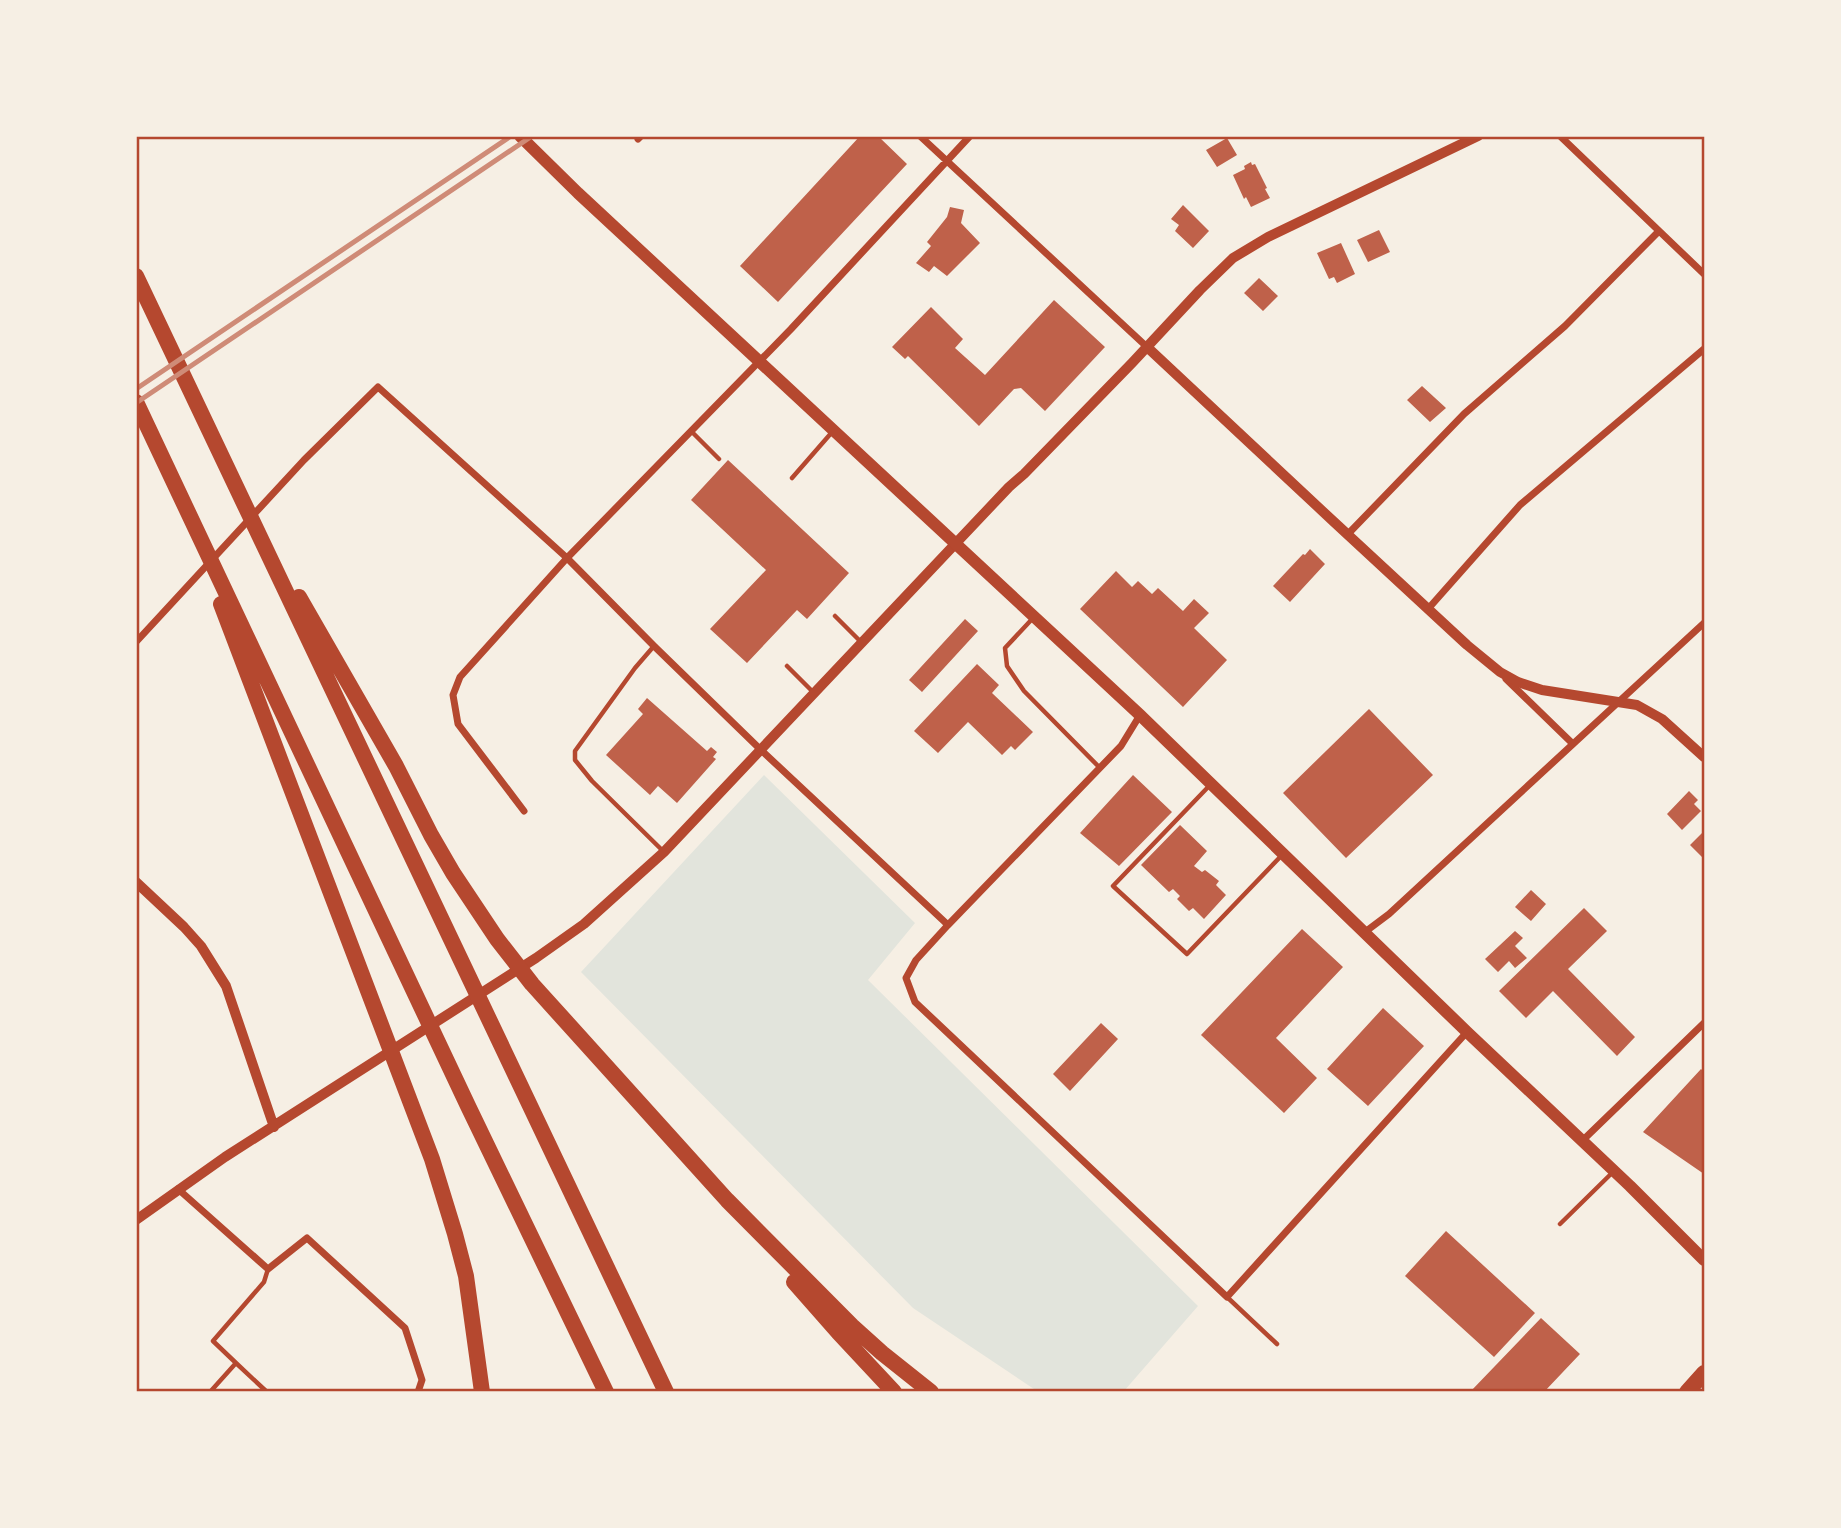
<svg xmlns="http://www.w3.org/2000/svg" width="1841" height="1528" font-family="Karla,sans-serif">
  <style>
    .green { fill: #e2e4dc }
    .building { fill: #bf614a }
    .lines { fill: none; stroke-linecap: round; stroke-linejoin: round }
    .service { stroke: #b5482f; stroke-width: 4.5 }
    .minor { stroke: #b5482f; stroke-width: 7 }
    .tertiary { stroke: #b5482f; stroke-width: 10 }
    .secondary { stroke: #b5482f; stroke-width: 12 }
    .motorway { stroke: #b5482f; stroke-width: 16 }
    .rail { stroke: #cf8b77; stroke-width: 5 }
    .neatline { fill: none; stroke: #b5482f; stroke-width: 2.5 }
  </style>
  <rect width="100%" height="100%" fill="#f6efe4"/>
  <path class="green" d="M 764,775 L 915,923 L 868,980 L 1198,1306 L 1124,1391 L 1037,1391 L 913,1308 L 581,972 Z"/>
  <path class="building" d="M 860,136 L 878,136 L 907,164 L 778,302 L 740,266 Z
    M 1227,138 L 1237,155 L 1217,167 L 1206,150 Z
    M 1251,162 L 1252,165 L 1255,164 L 1267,188 L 1265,189 L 1270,198 L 1251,207 L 1246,197 L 1244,199 L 1233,175 L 1245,169 L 1244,166 Z
    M 1183,205 L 1209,231 L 1193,248 L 1175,231 L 1179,225 L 1171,219 Z
    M 950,207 L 964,210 L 961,223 L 980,243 L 947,276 L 934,266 L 929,272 L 916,263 L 931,246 L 927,242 L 947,217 Z
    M 1379,230 L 1390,252 L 1368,262 L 1357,240 Z
    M 1341,243 L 1355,274 L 1337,283 L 1334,277 L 1329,279 L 1317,253 Z
    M 1259,278 L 1278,296 L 1263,311 L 1244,293 Z
    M 1054,300 L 1105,347 L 1045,411 L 1021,388 L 1014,389 L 979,426 L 908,356 L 905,359 L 892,347 L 931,307 L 963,339 L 955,348 L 985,375 Z
    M 1422,386 L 1446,408 L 1430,422 L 1407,400 Z
    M 728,460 L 849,573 L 807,619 L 797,610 L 747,663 L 710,629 L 766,570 L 691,500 Z
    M 1310,549 L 1325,564 L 1290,602 L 1273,586 L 1303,554 L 1305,555 Z
    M 1116,571 L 1132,587 L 1138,581 L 1152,594 L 1158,588 L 1183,611 L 1194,599 L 1209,613 L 1194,628 L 1227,660 L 1183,707 L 1080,609 Z
    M 965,619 L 978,631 L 922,692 L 909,680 Z
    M 977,664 L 999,685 L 992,693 L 1033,732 L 1015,750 L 1011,746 L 1002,755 L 968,722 L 938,753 L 914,731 Z
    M 647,698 L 707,751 L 711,747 L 717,752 L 713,757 L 716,759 L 677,803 L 658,786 L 650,795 L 606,755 L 643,714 L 638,709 Z
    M 1369,709 L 1433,775 L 1346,858 L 1283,793 Z
    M 1133,775 L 1172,812 L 1119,866 L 1080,833 Z
    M 1689,791 L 1698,800 L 1694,804 L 1701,811 L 1682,830 L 1667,814 Z
    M 1180,825 L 1207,851 L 1194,866 L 1202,872 L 1205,870 L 1219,881 L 1216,885 L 1226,895 L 1204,919 L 1193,908 L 1189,911 L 1177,899 L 1180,896 L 1173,889 L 1169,892 L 1141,865 Z
    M 1704,831 L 1704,859 L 1690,845 Z
    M 1531,890 L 1546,904 L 1531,921 L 1515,907 Z
    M 1584,908 L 1607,931 L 1568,969 L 1635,1037 L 1617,1056 L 1553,991 L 1526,1018 L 1499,991 Z
    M 1302,929 L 1343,967 L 1276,1038 L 1317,1078 L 1284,1113 L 1201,1035 Z
    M 1515,931 L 1523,938 L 1515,946 L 1527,958 L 1515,968 L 1509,961 L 1498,972 L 1485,959 Z
    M 1383,1008 L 1424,1046 L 1368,1106 L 1327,1069 Z
    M 1101,1023 L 1118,1039 L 1070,1091 L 1053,1074 Z
    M 1701,1069 L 1704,1072 L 1704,1174 L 1643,1132 Z
    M 1446,1231 L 1535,1313 L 1494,1357 L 1405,1276 Z
    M 1541,1318 L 1580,1354 L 1544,1392 L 1470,1392 Z"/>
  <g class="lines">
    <path class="service" d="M 691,431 L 719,459
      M 792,478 L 833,431
      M 835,616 L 862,643
      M 1034,617 L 1005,648 L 1007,666 L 1024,691 L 1100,768
      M 654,646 L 635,668 L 575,751 L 575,760 L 592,781 L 664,852
      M 787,666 L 814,693
      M 1211,784 L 1113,886 L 1187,954 L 1283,854
      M 1560,1224 L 1614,1171
      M 1227,1297 L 1277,1344
      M 236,1363 L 213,1341 L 264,1282 L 268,1269
      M 210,1392 L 236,1363 L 267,1392"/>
    <path class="minor" d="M 920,136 L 1147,347
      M 1560,136 L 1704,274
      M 638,139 L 641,136
      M 1348,534 L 1464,414 L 1565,326 L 1659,231
      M 1428,609 L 1520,505 L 1704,349
      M 136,642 L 304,460 L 378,387 L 567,558 L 654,646 L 761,750 L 948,925
      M 1506,679 L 1573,744
      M 1140,715 L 1121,746 L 948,925 L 916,960 L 906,978 L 915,1002 L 1227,1297 L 1467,1032
      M 524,811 L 458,724 L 453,695 L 460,677 L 567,558 L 791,329 L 970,136
      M 1365,932 L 1389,914 L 1704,623
      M 1582,1141 L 1704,1023
      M 178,1189 L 268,1269 L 307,1238 L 405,1328 L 422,1380 L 418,1392"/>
    <path class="tertiary" d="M 1147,347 L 1333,521 L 1467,645 L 1500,672 L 1518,682 L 1542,690 L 1637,705 L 1662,719 L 1704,757
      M 136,882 L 184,927 L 201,946 L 226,986 L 274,1127
      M 136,1220 L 225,1157 L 536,958 L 584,924 L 664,852 L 1009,487 L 1024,474 L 1132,363 L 1200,290 L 1233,258 L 1268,237 L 1478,136"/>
    <path class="secondary" d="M 520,136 L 578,193 L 1140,715 L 1467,1032 L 1630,1186 L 1704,1260"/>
    <path class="motorway" d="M 136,276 L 666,1392
      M 136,402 L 468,1106 L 606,1392
      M 299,597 L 396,766 L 431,835 L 453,873 L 497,939 L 532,984 L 727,1200 L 852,1326 L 882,1353 L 931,1392
      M 221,604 L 432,1159 L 455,1234 L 466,1276 L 482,1392
      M 794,1282 L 838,1332 L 894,1392
      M 1687,1392 L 1704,1373"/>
    <path class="rail" d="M 136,389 L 511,136
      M 136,403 L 532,136"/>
  </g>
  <rect width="1841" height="1528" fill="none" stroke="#f6efe4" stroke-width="276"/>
  <rect x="138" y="138" width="1565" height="1252" class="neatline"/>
</svg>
